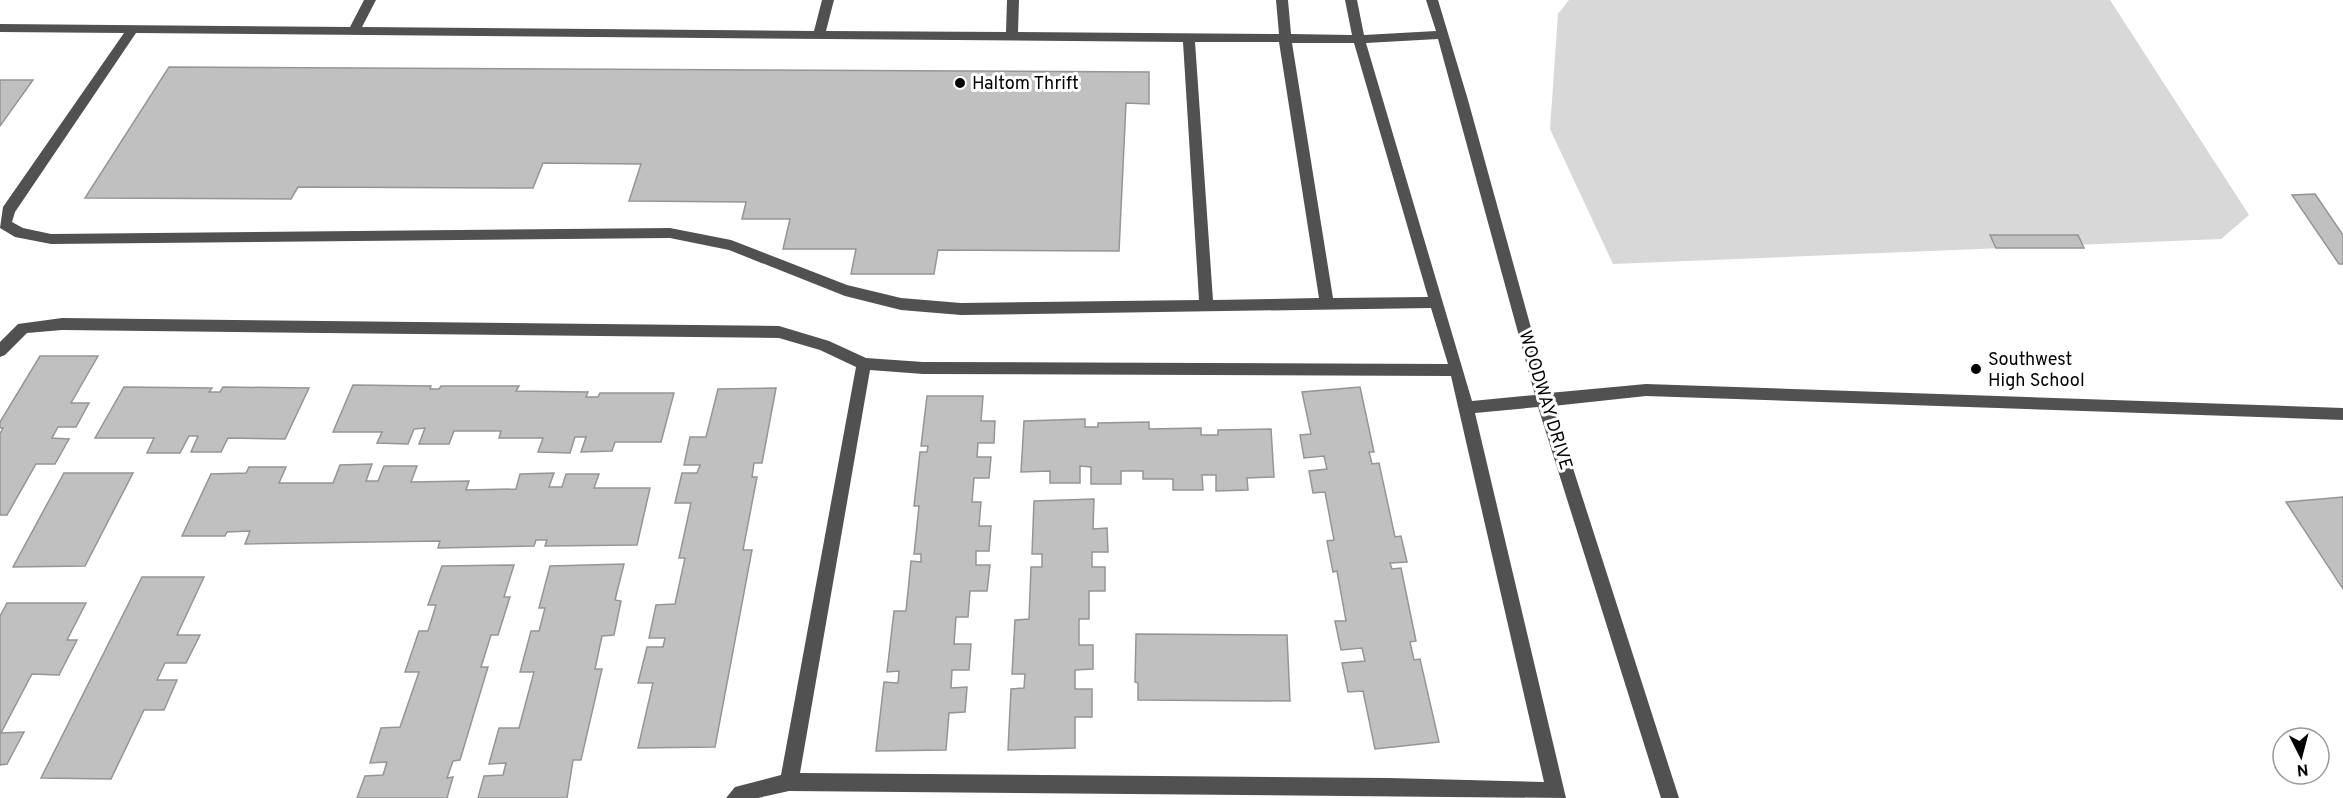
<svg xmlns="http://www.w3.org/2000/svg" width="2343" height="798" font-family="Overpass,sans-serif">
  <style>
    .green { fill: #d8d8d8 }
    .building { fill: #c0c0c0; stroke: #959595; stroke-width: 1.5 }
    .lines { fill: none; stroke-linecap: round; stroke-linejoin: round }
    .minor { fill: #515151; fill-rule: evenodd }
    .poi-dot { fill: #000; stroke: #fff; stroke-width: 2 }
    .labels { text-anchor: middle; stroke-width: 6; stroke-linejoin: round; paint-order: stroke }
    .poi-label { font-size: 18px; fill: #000; stroke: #fff; text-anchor: start }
    .street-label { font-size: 18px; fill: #000; stroke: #fff }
  </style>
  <rect width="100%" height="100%" fill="#fff"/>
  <path class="green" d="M 1569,0 L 2110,0 L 2249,215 L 2221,239 L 1613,264 L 1550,129 L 1558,14 Z"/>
  <path class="building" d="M 169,67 L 1149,72 L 1149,104 L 1126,103 L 1119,251 L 938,250 L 934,274 L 851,274 L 856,249 L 783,249 L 790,219 L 742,219 L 746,202 L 629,201 L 641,164 L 543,163 L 533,188 L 298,187 L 291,199 L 85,198 Z
    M 0,80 L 33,80 L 0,126 Z
    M 2315,194 L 2343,235 L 2343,264 L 2339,264 L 2292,195 Z
    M 1990,235 L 2078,235 L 2084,248 L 1996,248 Z
    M 40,356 L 98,356 L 71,403 L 89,403 L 76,427 L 58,427 L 52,438 L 69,439 L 55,464 L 36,464 L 7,515 L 0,515 L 0,434 L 3,428 L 0,428 L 0,422 Z
    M 353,385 L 431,386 L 430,389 L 439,389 L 441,386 L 519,386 L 516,391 L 588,392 L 586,397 L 598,397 L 600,393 L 674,393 L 661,442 L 615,442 L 612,451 L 581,452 L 586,437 L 575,437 L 570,453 L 538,452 L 543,438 L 499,438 L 501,431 L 454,431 L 449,444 L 419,444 L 425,428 L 414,429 L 408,444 L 377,443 L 382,432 L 333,432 Z
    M 124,387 L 212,388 L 209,392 L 220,392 L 223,387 L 309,388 L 285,439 L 228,438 L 221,452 L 191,452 L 198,436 L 189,436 L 180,453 L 147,453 L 154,438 L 95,438 Z
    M 1360,387 L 1374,452 L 1369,452 L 1372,464 L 1379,463 L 1395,537 L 1401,536 L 1407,562 L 1390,563 L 1392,569 L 1401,568 L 1416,641 L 1410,642 L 1414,660 L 1420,659 L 1439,742 L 1375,749 L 1363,691 L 1348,692 L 1342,663 L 1365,661 L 1362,648 L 1341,650 L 1335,621 L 1346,621 L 1337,571 L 1333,572 L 1327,541 L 1334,540 L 1325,492 L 1313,493 L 1309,471 L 1327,469 L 1324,456 L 1304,458 L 1300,435 L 1311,434 L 1302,392 Z
    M 776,388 L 762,463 L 754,463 L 752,477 L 757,477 L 743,550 L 752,550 L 715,747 L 638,748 L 653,683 L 638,683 L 647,647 L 663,647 L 665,638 L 649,638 L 656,605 L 675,604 L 685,558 L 679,558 L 691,503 L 675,503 L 682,473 L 697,473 L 700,465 L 684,465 L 690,437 L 706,437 L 718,389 Z
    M 927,396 L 983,396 L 981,421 L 995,421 L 994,443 L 978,443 L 977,457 L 991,457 L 989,478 L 974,478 L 972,502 L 981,502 L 979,526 L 991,526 L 989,551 L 976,551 L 976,565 L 990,565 L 987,591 L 970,591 L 968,617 L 956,617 L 954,644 L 971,644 L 969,670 L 952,670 L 951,688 L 967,687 L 965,712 L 949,713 L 946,750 L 876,751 L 884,682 L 898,683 L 899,671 L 887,672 L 894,611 L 906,611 L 911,561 L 921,562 L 921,554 L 914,554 L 919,506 L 914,506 L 920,452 L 927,452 L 928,446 L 921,446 Z
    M 1085,419 L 1085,427 L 1098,427 L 1098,423 L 1149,422 L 1149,429 L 1201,428 L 1201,435 L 1218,435 L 1218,430 L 1271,429 L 1274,477 L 1247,478 L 1248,490 L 1216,491 L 1216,475 L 1202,475 L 1203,490 L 1173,490 L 1173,479 L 1143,479 L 1143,471 L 1121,471 L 1121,484 L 1091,484 L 1091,467 L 1080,466 L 1080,483 L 1050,483 L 1050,471 L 1021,472 L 1024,421 Z
    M 372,464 L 366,481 L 378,481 L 384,466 L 417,466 L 411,482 L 469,481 L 466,490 L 516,489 L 520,474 L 554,473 L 549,487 L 562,487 L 566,474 L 599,474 L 594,488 L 650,488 L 637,545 L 545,546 L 547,540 L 536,540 L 534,546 L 438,548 L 440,541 L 245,544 L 250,531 L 227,532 L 225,536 L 182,536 L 211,474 L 246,473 L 249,467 L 286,467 L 279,483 L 333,483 L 340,465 Z
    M 64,473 L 133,473 L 85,566 L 13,567 Z
    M 2343,497 L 2343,589 L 2286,502 Z
    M 1094,499 L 1093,529 L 1107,528 L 1108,552 L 1092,552 L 1092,567 L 1105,567 L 1105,591 L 1089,591 L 1089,619 L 1079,619 L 1079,645 L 1093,645 L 1093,669 L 1075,670 L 1075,689 L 1092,689 L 1092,717 L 1075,717 L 1075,748 L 1008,750 L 1011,689 L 1024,688 L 1025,674 L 1012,674 L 1015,620 L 1029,619 L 1031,567 L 1042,567 L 1042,554 L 1032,554 L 1034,501 Z
    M 624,564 L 615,600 L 621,601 L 614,635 L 602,636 L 595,669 L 602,669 L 581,760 L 573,760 L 567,798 L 478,798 L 484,776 L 503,775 L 506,763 L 489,764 L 499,728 L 519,728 L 534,672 L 520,672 L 531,631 L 539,631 L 545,608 L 539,608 L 550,566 Z
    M 514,565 L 504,597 L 510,597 L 498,635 L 491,635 L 481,667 L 488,667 L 460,760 L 453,761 L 447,778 L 453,777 L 447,798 L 357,798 L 365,776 L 383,775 L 387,762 L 370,763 L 381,728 L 400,727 L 419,672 L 405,672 L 419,631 L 428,631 L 436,605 L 428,605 L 442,566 Z
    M 142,577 L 204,577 L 177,635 L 200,635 L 186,663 L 165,663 L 157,680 L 177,680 L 164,710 L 144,710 L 111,779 L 41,778 Z
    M 7,603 L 86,603 L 67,640 L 77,640 L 59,675 L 32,674 L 1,733 L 24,732 L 7,764 L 0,765 L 0,616 Z
    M 1136,634 L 1287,635 L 1290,701 L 1138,700 L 1138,683 L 1135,682 Z"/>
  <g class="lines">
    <path class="minor" d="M 364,0 L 376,0 L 362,27 L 814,31 L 822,0 L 834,0 L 826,31 L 1006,32 L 1007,0 L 1019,0 L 1018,32 L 1279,34 L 1276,0 L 1288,0 L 1291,34 L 1352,35 L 1345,0 L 1357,0 L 1364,35 L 1436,31 L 1426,0 L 1438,0 L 1468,100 L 1549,393 L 1646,384 L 2343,408 L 2343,420 L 1646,396 L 1553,406 L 1679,798 L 1661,798 L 1538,407 L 1475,413 L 1566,798 L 789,791 L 758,798 L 726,798 L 735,787 L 781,775 L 856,367 L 820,350 L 779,338 L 62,330 L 27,333 L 5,355 L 0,357 L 0,342 L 18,324 L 62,318 L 779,326 L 829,341 L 866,358 L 923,362 L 1448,364 L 1431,308 L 961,315 L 901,310 L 845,296 L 729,250 L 670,238 L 51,244 L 15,237 L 0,228 L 3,207 L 124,33 L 0,32 L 0,24 L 350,27 ZM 136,33 L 1183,42 L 1199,300 L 961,303 L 901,298 L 847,285 L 731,240 L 670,228 L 51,234 L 23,228 L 12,222 L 15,212 ZM 1438,39 L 1535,395 L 1472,401 L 1366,43 ZM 1195,42 L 1279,42 L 1319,298 L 1213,300 ZM 1292,43 L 1354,43 L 1428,297 L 1333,298 ZM 870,370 L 923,374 L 1451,376 L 1544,782 L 1389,778 L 800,773 Z"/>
  </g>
  <g class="poi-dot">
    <circle cx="960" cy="83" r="6"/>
    <circle cx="1976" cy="369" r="6"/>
  </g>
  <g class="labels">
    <g class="poi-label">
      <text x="972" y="89">Haltom Thrift</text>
      <text x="1988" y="365">Southwest<tspan x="1988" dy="21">High School</tspan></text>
    </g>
    <g class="street-label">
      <text transform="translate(1546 400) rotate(73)" y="6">WOODWAY DRIVE</text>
    </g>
  </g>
  <g transform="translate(2301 756) rotate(174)"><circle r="28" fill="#ffffff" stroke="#999999" stroke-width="1.5"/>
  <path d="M0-4.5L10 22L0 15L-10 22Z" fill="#000000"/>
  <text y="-9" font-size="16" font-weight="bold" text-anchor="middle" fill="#000000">N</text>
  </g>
</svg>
